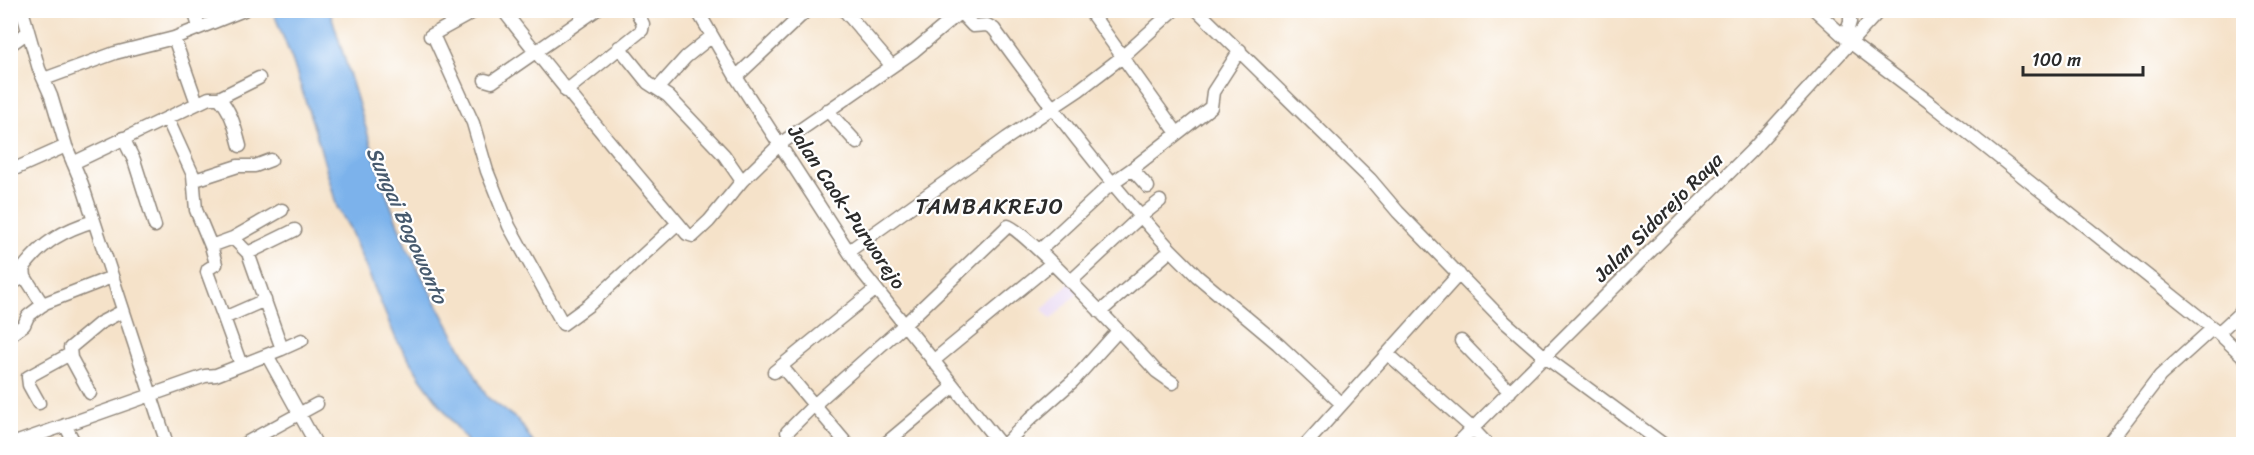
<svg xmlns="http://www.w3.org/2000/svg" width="2254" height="455" font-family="Sriracha,sans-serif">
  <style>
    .built { fill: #e5d3f1 }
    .water { fill: #7cb2eb; stroke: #546e8b; stroke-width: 1.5 }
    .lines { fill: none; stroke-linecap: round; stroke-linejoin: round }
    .minor-casing { stroke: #90867a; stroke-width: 15 }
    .minor { stroke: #fff; stroke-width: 12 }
    .labels { text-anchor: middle; stroke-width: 4.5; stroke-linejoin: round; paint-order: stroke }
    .street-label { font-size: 20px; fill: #2b2b2b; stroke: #fff }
    .water-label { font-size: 21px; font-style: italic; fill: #475a6e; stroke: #fff }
    .quarter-label { font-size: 22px; letter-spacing: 1.5px; fill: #2b2b2b; stroke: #fff }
  </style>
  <rect width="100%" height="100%" fill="#fff"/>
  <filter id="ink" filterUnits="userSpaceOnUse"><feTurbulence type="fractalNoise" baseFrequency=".0167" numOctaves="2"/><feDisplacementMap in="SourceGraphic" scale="12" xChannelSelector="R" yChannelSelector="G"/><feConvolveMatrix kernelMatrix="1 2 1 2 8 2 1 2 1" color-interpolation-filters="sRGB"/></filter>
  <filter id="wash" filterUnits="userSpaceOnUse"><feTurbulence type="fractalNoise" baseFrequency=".008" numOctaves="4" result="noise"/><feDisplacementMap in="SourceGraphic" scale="24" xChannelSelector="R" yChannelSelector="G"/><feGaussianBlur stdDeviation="1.35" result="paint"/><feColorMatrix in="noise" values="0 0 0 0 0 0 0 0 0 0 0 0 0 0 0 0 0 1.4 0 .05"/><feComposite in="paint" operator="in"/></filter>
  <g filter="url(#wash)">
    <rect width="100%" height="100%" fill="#f5e2c9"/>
    <path class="built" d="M 1070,282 L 1079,292 L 1051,319 L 1042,309 Z"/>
    <path class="water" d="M 273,11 L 330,11 L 385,190 L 406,246 L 487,397 L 519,421 L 534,444 L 469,444 L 421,379 L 396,339 L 349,227 L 337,207 L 318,140 L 293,62 Z"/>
  </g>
  <g filter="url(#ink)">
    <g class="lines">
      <g class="minor-casing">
        <path id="minor" d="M 22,10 L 39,69 L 51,96 L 66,146 L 82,184 L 167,444
          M 194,10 L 199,27
          M 503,10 C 562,87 625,160 687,234 L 693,236 L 709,221 L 742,181 L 780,144 L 914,51 L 963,10
          M 697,10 L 736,77 L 860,269 L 1000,444
          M 844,10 L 891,65
          M 958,10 L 973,26 L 987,25 L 994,29 C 1049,105 1107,181 1171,250 L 1100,312
          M 1089,10 L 1177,133
          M 1197,10 L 1370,179 L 1398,212 L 1505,322 L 1545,357 L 1663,444
          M 1815,10 L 1851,43 L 1933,105 L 2213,328 L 2244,357
          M 433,35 L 473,123 L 487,171 L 509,226 L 563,324 L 589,305 L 678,223
          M 430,36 L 477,10
          M 174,38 L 197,103
          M 1845,38 L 1850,22 L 1850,10
          M 10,45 L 28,32
          M 619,47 L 648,83 L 668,96 L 724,155 L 742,181
          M 736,77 L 807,10
          M 44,79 L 115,53 L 174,38 L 244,10
          M 485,80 L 492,82 L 596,10
          M 658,88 L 686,57 L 712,36
          M 566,91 L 642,30 L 643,24 L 636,10
          M 219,98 L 259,78
          M 827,110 L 857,143
          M 167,118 L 193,175 L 196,210 L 211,246 L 233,238 L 282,210
          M 123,138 L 134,160 L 155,226
          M 73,163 L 209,98 L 219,98 C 232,112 235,128 240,146
          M 1132,169 L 1148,187
          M 10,171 L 66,146
          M 195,180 L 238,166 L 255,166 L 271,160
          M 211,246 L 216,264 L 208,269 L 207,272 L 224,318
          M 1040,250 L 1112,183 L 1132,169 L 1211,107 L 1213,92 L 1240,50
          M 1171,250 L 1197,276 L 1278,344 L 1342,404
          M 849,251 L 1007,138 L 1079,90 L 1122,57 L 1174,10
          M 248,253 L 295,230
          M 1070,282 L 1140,217 L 1160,201
          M 10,284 L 25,277
          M 43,305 L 25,277 L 24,267 C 43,242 64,230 94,221
          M 2218,333 L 2244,309
          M 10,335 L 24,325 L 28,316 L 45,303 L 112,277
          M 1461,341 L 1510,392
          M 282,349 L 302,340
          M 1388,354 L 1473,429 L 1487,444
          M 267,355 L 316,444
          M 933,361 L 1052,263
          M 241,365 L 224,318 L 265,300
          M 782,367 L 847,444
          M 774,372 L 876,289
          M 90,393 L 71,358 L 70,348 L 100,323 L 123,311
          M 39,403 L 29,385 L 28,377 L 70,354
          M 65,425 L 75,444
          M 787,432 L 814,405 L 904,325 L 1008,226 C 1022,227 1139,352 1156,371 L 1173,383
          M 12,444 L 205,376 L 216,375 L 282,349 L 248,253 L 233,238
          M 244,444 L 317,404
          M 885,444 L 953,387
          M 1005,444 L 1031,418 L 1073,381 L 1118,331
          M 1306,444 L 1459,274
          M 1457,444 L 1752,150 L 1880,10
          M 2108,444 L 2160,376 L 2213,328"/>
      </g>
      <use href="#minor" class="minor"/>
    </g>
  </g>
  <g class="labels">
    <g class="street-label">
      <text transform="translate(847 207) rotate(56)" y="7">Jalan Caok-Purworejo</text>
      <text transform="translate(1658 217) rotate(-45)" y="7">Jalan Sidorejo Raya</text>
    </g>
    <g class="water-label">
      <text transform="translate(407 225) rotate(66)" y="7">Sungai Bogowonto</text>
    </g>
    <g class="quarter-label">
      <text x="990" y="214">TAMBAKREJO</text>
    </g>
  </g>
  <rect width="2254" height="455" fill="none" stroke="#fff" stroke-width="36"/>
  <path d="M2023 66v9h120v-9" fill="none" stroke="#2b2b2b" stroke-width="3"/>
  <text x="2032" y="66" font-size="18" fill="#2b2b2b" stroke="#ffffff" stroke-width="4.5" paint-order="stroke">100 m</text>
</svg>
